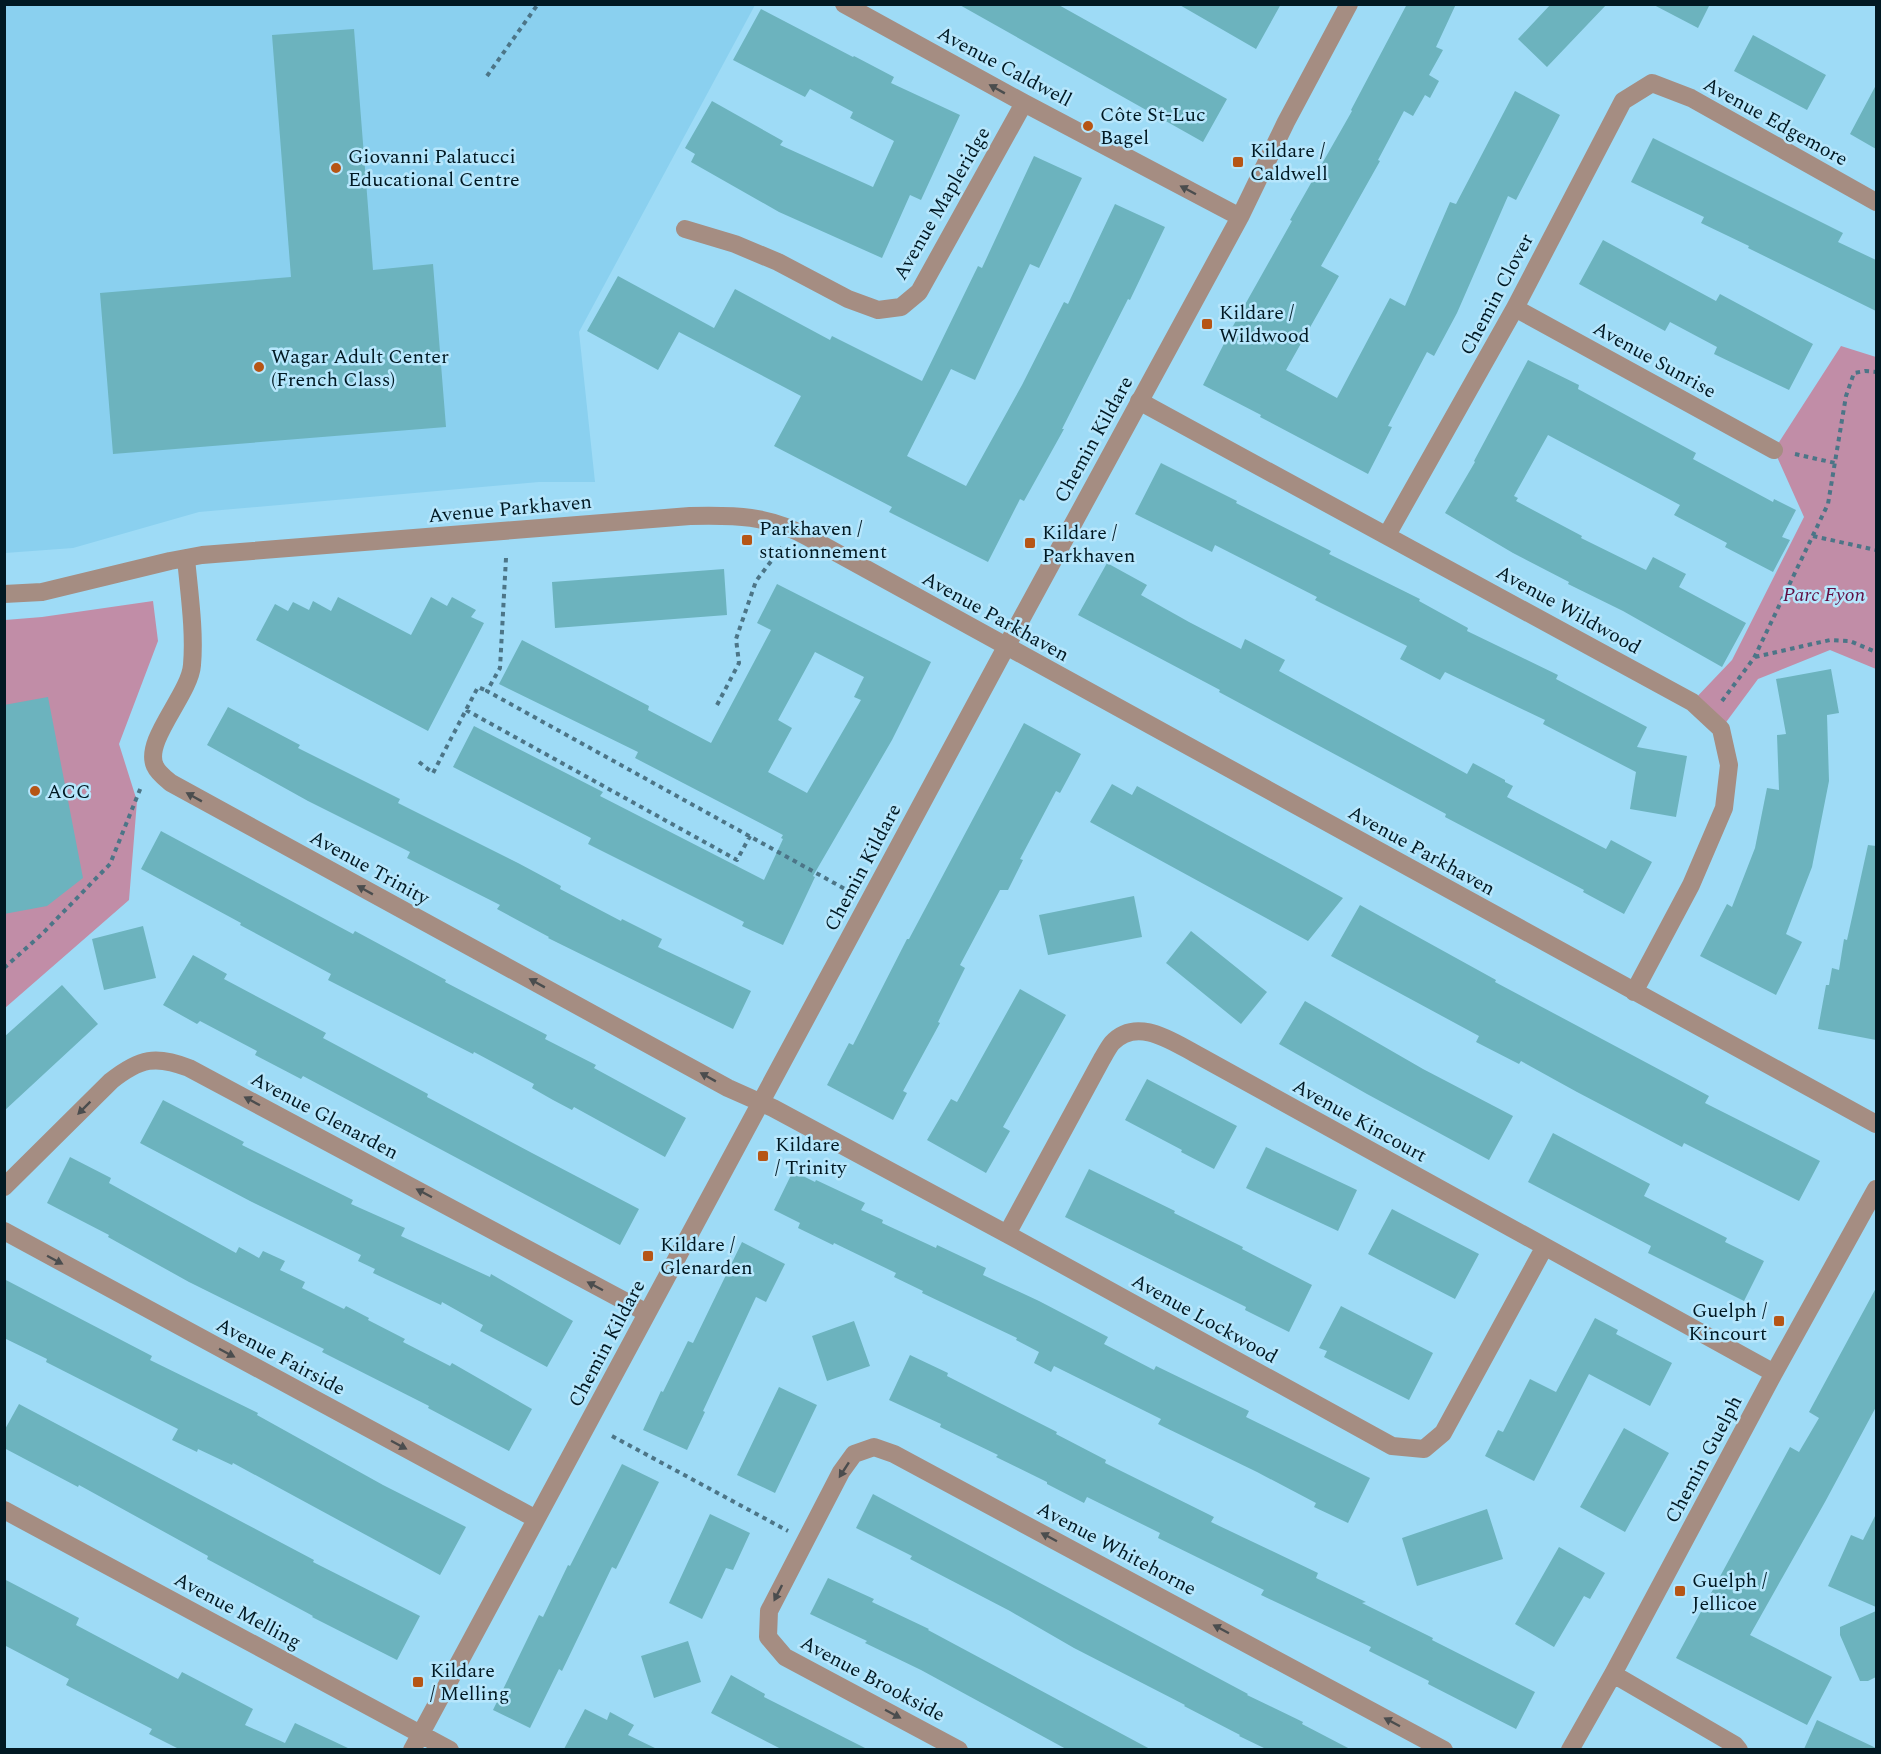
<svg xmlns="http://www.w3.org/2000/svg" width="1881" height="1754" font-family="Spectral,serif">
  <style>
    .built { fill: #8ad0ef }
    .green { fill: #c18da7 }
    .building { fill: #6cb3be; fill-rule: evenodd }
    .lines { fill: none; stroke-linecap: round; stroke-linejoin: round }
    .path { stroke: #4c7587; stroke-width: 4; stroke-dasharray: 4.5 4.5; stroke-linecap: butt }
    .minor { stroke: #a58d82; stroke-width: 18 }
    .oneway { fill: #4b4d4e }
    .poi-dot { fill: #b65515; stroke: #b6e6fc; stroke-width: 2 }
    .labels { text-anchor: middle; stroke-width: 5; stroke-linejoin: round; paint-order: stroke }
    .street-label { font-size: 20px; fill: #011923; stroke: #b6e6fc }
    .poi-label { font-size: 20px; fill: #011923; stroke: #b6e6fc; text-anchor: start }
    .park-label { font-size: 20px; font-style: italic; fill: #610e42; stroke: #b6e6fc }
  </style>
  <rect width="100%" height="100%" fill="#9edbf6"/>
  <path class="built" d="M 5,5 L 755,5 L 579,332 L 595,482 L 539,482 L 199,512 L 73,548 L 5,553 Z"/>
  <path class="green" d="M 1841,346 L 1876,357 L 1876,669 L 1830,650 L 1758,679 L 1721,729 L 1692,702 L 1732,660 L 1804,517 L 1774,450 Z
    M 153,601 L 158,641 L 119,744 L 137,801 L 129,900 L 5,1008 L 5,620 L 42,617 Z"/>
  <path class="building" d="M 958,4 L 1057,4 L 1227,99 L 1203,142 Z
    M 1178,4 L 1281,4 L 1256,49 Z
    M 1407,4 L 1456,4 L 1436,47 L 1443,50 L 1429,75 L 1439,81 L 1430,98 L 1425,95 L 1413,116 L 1404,111 L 1378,160 L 1380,161 L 1321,266 L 1339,276 L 1286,370 L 1337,398 L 1390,298 L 1405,306 L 1450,202 L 1456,204 L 1515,91 L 1560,115 L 1516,200 L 1508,196 L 1457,313 L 1434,356 L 1427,352 L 1388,426 L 1392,427 L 1368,474 L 1260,417 L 1261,415 L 1203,385 L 1233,326 L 1292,221 L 1290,220 L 1352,111 L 1351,110 Z
    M 1551,4 L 1607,4 L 1547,67 L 1518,39 Z
    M 1652,4 L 1710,4 L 1698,28 Z
    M 761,9 L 853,57 L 854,56 L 894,77 L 891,83 L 960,115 L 921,200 L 910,195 L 882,258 L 779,212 L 691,162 L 695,154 L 685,148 L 712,101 L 783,141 L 780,145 L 873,187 L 894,141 L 850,118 L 853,112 L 810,89 L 805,97 L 733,60 Z
    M 354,29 L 373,270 L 433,264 L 446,427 L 113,454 L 100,293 L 291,277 L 272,35 Z
    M 1753,35 L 1826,75 L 1807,110 L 1734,71 Z
    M 1876,85 L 1876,149 L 1850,134 Z
    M 1653,138 L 1843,233 L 1838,242 L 1876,260 L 1876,311 L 1748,248 L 1749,246 L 1701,223 L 1704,217 L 1631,182 Z
    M 1034,156 L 1082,178 L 1039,268 L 1030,264 L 975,380 L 951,369 L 907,456 L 966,486 L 1022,385 L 1064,302 L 1068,304 L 1115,204 L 1165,227 L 1130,300 L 1128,299 L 1062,429 L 1064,429 L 1024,501 L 1020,499 L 988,562 L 889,512 L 892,507 L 774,446 L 801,396 L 679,332 L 658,370 L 587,331 L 618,276 L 714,328 L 735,289 L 830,340 L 832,336 L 922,381 L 978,266 L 982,268 Z
    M 1603,240 L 1716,301 L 1720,294 L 1813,344 L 1789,390 L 1714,354 L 1717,347 L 1670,322 L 1665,331 L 1579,284 Z
    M 1528,360 L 1579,385 L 1578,389 L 1696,453 L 1693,459 L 1773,502 L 1774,499 L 1796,510 L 1782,537 L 1790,540 L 1773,572 L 1725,547 L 1727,543 L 1674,515 L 1680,505 L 1548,435 L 1514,496 L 1518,498 L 1516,501 L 1582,536 L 1581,538 L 1646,570 L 1653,557 L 1686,574 L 1679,587 L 1746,623 L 1722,667 L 1623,611 L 1568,584 L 1569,582 L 1513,553 L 1445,513 L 1475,462 L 1474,461 Z
    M 1161,463 L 1237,501 L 1236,503 L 1331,551 L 1329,554 L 1420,599 L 1419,601 L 1468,628 L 1467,631 L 1558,675 L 1556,679 L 1647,727 L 1637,747 L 1687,756 L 1676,817 L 1630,809 L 1636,772 L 1543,724 L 1545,720 L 1445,672 L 1440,680 L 1400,659 L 1407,646 L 1315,600 L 1317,597 L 1215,545 L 1212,552 L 1135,514 Z
    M 1107,563 L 1147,585 L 1141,595 L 1189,622 L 1241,649 L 1245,639 L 1285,660 L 1279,671 L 1467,774 L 1473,763 L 1505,780 L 1505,782 L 1513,786 L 1507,797 L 1606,849 L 1611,840 L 1652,862 L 1624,914 L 1583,892 L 1584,890 L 1445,817 L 1446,814 L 1219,692 L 1220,690 L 1078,615 Z
    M 724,569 L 727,615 L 555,628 L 552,582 Z
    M 777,584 L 931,662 L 892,740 L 813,876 L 815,877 L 783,945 L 742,926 L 744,922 L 588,844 L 591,838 L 453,767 L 474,726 L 603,792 L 600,796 L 764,880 L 783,839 L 781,838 L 783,835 L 635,758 L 638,752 L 499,684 L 522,640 L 649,706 L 648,710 L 711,743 L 771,630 L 757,623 ZM 815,652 L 864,677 L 854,697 L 861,700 L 807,793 L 768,772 L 792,728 L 778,720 Z
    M 338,597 L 411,635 L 431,597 L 447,606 L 452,597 L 476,610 L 471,617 L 484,623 L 428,731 L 256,640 L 275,604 L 288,611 L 293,602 L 309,610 L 313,601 L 331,611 Z
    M 1831,669 L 1839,713 L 1827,715 L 1829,781 L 1812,867 L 1786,934 L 1802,942 L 1776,995 L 1700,956 L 1727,904 L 1732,907 L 1755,848 L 1767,788 L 1779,790 L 1777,735 L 1786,734 L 1776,679 Z
    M 48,697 L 83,878 L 47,906 L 4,914 L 4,705 Z
    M 228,707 L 300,745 L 298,748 L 400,799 L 398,803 L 518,863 L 561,886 L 560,889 L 621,921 L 622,919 L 662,939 L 658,947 L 751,991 L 733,1029 L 548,938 L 549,937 L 497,909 L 500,905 L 407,858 L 410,852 L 308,801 L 207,745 Z
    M 1024,723 L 1081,754 L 1060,793 L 1056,791 L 1020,859 L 1023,860 L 1008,890 L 1000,890 L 960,965 L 965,968 L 938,1022 L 940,1023 L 903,1091 L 907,1093 L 893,1120 L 827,1085 L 849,1043 L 853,1045 L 907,939 L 909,939 Z
    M 1112,784 L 1132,795 L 1137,786 L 1343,898 L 1308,941 L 1090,822 Z
    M 161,831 L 353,934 L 355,931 L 446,980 L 445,982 L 547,1035 L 545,1039 L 596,1065 L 594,1068 L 686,1118 L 665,1157 L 574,1107 L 572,1110 L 553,1100 L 532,1088 L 534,1084 L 474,1052 L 473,1054 L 328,980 L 331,974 L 240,925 L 241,923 L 141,869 Z
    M 1868,845 L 1876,846 L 1876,1040 L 1818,1029 L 1826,985 L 1829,985 L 1832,968 L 1839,970 L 1844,939 L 1847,940 Z
    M 1134,896 L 1142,937 L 1048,955 L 1039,915 Z
    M 1360,905 L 1496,980 L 1495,982 L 1709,1096 L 1705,1103 L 1820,1161 L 1799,1201 L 1684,1143 L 1682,1147 L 1577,1092 L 1521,1061 L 1519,1064 L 1476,1042 L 1479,1036 L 1331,956 Z
    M 143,926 L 156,978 L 104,990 L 92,939 Z
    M 1191,931 L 1267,992 L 1241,1024 L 1166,963 Z
    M 193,955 L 227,974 L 224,979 L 326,1033 L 323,1038 L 428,1094 L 427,1097 L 532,1153 L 639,1209 L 620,1245 L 303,1076 L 301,1079 L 255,1055 L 257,1051 L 200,1021 L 197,1024 L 163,1005 Z
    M 62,985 L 98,1024 L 4,1111 L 4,1037 Z
    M 1020,989 L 1066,1015 L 1003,1127 L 1010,1131 L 986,1173 L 927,1140 L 951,1099 L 957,1102 Z
    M 1305,1001 L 1423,1069 L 1513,1116 L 1489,1160 L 1367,1094 L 1279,1044 Z
    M 1147,1079 L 1237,1126 L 1214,1169 L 1181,1152 L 1182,1150 L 1125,1120 Z
    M 163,1100 L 244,1142 L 242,1145 L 353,1200 L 351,1204 L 405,1228 L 401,1236 L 490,1277 L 491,1274 L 573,1321 L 547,1367 L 480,1331 L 483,1325 L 442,1302 L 441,1305 L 373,1273 L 375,1269 L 358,1261 L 361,1255 L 250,1201 L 140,1143 Z
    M 1553,1133 L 1650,1184 L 1644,1196 L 1727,1238 L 1725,1242 L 1764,1261 L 1744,1301 L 1648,1253 L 1651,1246 L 1528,1182 Z
    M 1266,1147 L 1357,1190 L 1338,1231 L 1246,1188 Z
    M 70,1157 L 111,1178 L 109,1183 L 236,1253 L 239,1247 L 259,1258 L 263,1251 L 285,1261 L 280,1270 L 305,1282 L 302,1288 L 344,1309 L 346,1306 L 369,1318 L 368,1320 L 405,1339 L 403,1342 L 450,1366 L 452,1363 L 532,1409 L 509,1451 L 428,1408 L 429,1406 L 322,1352 L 324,1349 L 189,1282 L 108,1237 L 109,1235 L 47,1203 Z
    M 1089,1169 L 1175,1211 L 1174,1213 L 1243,1247 L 1242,1249 L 1312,1285 L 1289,1332 L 1245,1310 L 1246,1307 L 1065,1217 Z
    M 793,1171 L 815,1182 L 816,1180 L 865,1203 L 861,1210 L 883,1220 L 882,1223 L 936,1248 L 937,1245 L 986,1268 L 983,1275 L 1039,1301 L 1108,1337 L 1104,1344 L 1154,1370 L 1156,1366 L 1249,1411 L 1246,1417 L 1370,1478 L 1348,1523 L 1314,1507 L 1316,1503 L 1257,1472 L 1158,1424 L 1161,1419 L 1054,1366 L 1051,1372 L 1034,1363 L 1039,1352 L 1016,1340 L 1017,1338 L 922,1293 L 923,1291 L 894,1277 L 896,1273 L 834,1243 L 833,1245 L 798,1228 L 800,1223 L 774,1210 Z
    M 1392,1209 L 1479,1254 L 1455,1299 L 1368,1254 Z
    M 742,1242 L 785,1264 L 766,1302 L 756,1297 L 703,1411 L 705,1412 L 687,1450 L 643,1430 L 661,1391 L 663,1392 L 688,1341 L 693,1343 Z
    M 4,1279 L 152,1356 L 150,1360 L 258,1413 L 257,1415 L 383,1485 L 466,1527 L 440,1575 L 233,1463 L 232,1465 L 198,1449 L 197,1452 L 172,1440 L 178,1429 L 46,1362 L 47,1359 L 4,1338 Z
    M 1876,1288 L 1876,1407 L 1825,1502 L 1750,1635 L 1832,1677 L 1807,1725 L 1676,1658 L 1790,1447 L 1799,1452 L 1819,1418 L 1809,1412 Z
    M 1341,1306 L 1433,1353 L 1409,1400 L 1324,1357 L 1327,1351 L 1319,1348 Z
    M 1595,1318 L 1618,1330 L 1616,1334 L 1672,1363 L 1650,1406 L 1589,1374 L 1534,1481 L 1485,1456 L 1498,1430 L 1503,1432 L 1530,1379 L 1556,1392 Z
    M 854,1321 L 870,1366 L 827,1381 L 812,1336 Z
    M 910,1355 L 948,1373 L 947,1376 L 1057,1432 L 1056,1434 L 1106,1460 L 1105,1463 L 1214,1517 L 1211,1522 L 1318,1573 L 1316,1578 L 1366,1602 L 1362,1603 L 1433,1638 L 1432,1640 L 1535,1692 L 1516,1729 L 1428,1684 L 1429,1681 L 1369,1651 L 1371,1647 L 1261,1595 L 1264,1590 L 1158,1538 L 1160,1533 L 1087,1497 L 1084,1503 L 1047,1484 L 1047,1482 L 996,1457 L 998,1455 L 940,1427 L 941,1424 L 889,1400 Z
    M 779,1387 L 817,1405 L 775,1493 L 737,1475 Z
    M 19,1404 L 314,1560 L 313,1562 L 420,1616 L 397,1660 L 312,1617 L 313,1616 L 207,1559 L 208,1556 L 79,1485 L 78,1487 L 4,1448 L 4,1431 Z
    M 1624,1428 L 1669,1453 L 1625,1532 L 1580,1507 Z
    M 622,1464 L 659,1482 L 616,1569 L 612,1567 L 562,1671 L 559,1669 L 530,1728 L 493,1710 L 539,1615 L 543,1617 L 568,1565 L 570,1566 Z
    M 873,1494 L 1248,1694 L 1247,1695 L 1303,1722 L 1302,1724 L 1350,1749 L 1266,1749 L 1239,1736 L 1240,1735 L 1184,1706 L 1185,1705 L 1074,1648 L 1010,1611 L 910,1559 L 912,1556 L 856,1528 Z
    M 1487,1509 L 1503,1559 L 1417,1586 L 1402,1538 Z
    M 710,1514 L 750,1533 L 733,1570 L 726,1568 L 702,1619 L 669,1603 Z
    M 1876,1514 L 1876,1607 L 1828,1586 L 1851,1535 L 1863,1540 Z
    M 1559,1547 L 1605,1573 L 1590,1599 L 1584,1596 L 1554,1647 L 1515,1624 Z
    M 828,1578 L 874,1599 L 872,1602 L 929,1629 L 928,1630 L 1150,1749 L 1066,1749 L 921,1670 L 865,1643 L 867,1641 L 810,1614 Z
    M 4,1579 L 79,1618 L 76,1625 L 178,1679 L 182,1672 L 253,1709 L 245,1725 L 285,1743 L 295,1723 L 350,1749 L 179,1749 L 149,1734 L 152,1729 L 66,1685 L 69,1679 L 4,1645 Z
    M 1876,1611 L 1876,1677 L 1868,1681 L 1860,1681 L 1840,1635 L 1840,1627 Z
    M 688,1641 L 701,1682 L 654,1698 L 641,1656 Z
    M 731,1675 L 765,1694 L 764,1697 L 867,1749 L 781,1749 L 711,1713 Z
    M 585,1709 L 607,1720 L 610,1712 L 634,1725 L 628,1735 L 657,1749 L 564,1749 Z
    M 1817,1720 L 1876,1748 L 1876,1749 L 1804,1749 Z"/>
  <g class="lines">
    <path class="path" d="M 487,76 L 538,4
      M 1795,454 L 1835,463
      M 1813,536 L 1876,550
      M 506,558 L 500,668 L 487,691 L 845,889
      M 1755,657 L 1830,640 L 1850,641 L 1876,652
      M 1722,701 L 1754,658 L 1828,504 L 1846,396 L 1854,373 L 1865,371 L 1876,372
      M 717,705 L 739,663 L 736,639 L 756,581 L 782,547
      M 466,710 L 737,860 L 750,836
      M 419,762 L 433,773 L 478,687 L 487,691
      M 4,968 L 42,934 L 110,864 L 141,787
      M 612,1436 L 788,1531"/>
    <path class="minor" d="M 844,4 L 1024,103 L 1240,217
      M 685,229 L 735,244 L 778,262 L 848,299 L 878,310 L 901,307 L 919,292 L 1024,103
      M 1515,308 L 1774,450
      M 1139,401 L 1692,702 L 1721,729 L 1729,765 L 1724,808 L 1691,885 L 1634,992
      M 1387,535 L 1515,308 L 1623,101 L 1652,83 L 1691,98 L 1876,202
      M 186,558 C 189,592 195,631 192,665 C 190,694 143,741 155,766 C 158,773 165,778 171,783 L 728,1088 L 773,1108 L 1007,1234 L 1392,1446 L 1424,1449 L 1443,1433 L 1544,1248
      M 4,594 L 42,592 L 170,561 L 202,555 L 690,516 C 736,515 767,515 808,537 L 1876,1124
      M 4,1187 L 111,1081 C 140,1058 156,1055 189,1068 L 647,1313
      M 4,1231 L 536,1519
      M 1007,1234 L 1102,1059 C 1105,1054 1108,1048 1112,1043 C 1136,1017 1170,1040 1194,1053 L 1774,1373
      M 4,1510 L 450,1750
      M 1613,1674 L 1735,1745 L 1739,1750
      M 412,1750 L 1006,647 L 1240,217 L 1286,122 L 1349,4
      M 959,1750 L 785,1657 L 768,1637 L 769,1611 L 841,1472 L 854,1454 L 874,1447 L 894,1454 L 1444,1750
      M 1570,1750 L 1613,1674 L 1774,1373 L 1876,1189"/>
  </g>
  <defs><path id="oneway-solid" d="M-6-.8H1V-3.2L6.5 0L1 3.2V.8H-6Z" transform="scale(1.5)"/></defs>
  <g class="oneway">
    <use href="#oneway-solid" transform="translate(997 89) rotate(-151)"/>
    <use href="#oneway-solid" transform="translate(1188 190) rotate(-152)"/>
    <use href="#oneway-solid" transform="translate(194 797) rotate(-151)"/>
    <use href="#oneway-solid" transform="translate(365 890) rotate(-151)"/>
    <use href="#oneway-solid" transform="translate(537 983) rotate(-151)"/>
    <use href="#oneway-solid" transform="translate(708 1077) rotate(-151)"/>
    <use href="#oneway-solid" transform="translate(252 1101) rotate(-152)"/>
    <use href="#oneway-solid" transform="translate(84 1108) rotate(135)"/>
    <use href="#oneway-solid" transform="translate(424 1193) rotate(-152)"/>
    <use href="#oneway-solid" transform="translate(55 1260) rotate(28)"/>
    <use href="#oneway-solid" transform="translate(595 1286) rotate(-152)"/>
    <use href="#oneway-solid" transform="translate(227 1353) rotate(28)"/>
    <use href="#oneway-solid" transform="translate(399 1445) rotate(28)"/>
    <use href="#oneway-solid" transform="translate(844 1470) rotate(123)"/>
    <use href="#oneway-solid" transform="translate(1049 1537) rotate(-152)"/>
    <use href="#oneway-solid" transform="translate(778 1593) rotate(117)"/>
    <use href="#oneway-solid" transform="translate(1221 1629) rotate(-152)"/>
    <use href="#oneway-solid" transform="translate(893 1714) rotate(28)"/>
    <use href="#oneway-solid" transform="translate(1392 1722) rotate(-152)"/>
  </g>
  <g class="poi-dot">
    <circle cx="1088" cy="126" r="6"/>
    <rect x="1232" y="156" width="12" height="12" rx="3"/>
    <circle cx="336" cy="168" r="6"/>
    <rect x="1201" y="318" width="12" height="12" rx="3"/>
    <circle cx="259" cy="367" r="6"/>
    <rect x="741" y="534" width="12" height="12" rx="3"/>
    <rect x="1024" y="537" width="12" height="12" rx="3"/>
    <circle cx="35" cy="791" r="6"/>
    <rect x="757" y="1150" width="12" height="12" rx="3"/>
    <rect x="642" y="1250" width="12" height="12" rx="3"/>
    <rect x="1773" y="1315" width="12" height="12" rx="3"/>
    <rect x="1674" y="1585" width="12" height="12" rx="3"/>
    <rect x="412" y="1676" width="12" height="12" rx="3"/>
  </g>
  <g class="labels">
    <g class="street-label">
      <text transform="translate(1005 66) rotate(28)" y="7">Avenue Caldwell</text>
      <text transform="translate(1776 121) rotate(29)" y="7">Avenue Edgemore</text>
      <text transform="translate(941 203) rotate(-60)" y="7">Avenue Mapleridge</text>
      <text transform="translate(1496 294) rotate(-62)" y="7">Chemin Clover</text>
      <text transform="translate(1655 359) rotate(29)" y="7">Avenue Sunrise</text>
      <text transform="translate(1093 439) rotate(-61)" y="7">Chemin Kildare</text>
      <text transform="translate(510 508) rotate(-5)" y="7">Avenue Parkhaven</text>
      <text transform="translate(1569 609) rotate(29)" y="7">Avenue Wildwood</text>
      <text transform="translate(996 616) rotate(29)" y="7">Avenue Parkhaven</text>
      <text transform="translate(1422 850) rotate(29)" y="7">Avenue Parkhaven</text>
      <text transform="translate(370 867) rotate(29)" y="7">Avenue Trinity</text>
      <text transform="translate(862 867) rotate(-62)" y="7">Chemin Kildare</text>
      <text transform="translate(325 1115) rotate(28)" y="7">Avenue Glenarden</text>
      <text transform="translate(1360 1120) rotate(29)" y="7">Avenue Kincourt</text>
      <text transform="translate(1205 1318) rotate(29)" y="7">Avenue Lockwood</text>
      <text transform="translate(606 1343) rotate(-62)" y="7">Chemin Kildare</text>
      <text transform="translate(281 1356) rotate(28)" y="7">Avenue Fairside</text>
      <text transform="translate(1703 1459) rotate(-62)" y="7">Chemin Guelph</text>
      <text transform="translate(1117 1548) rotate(28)" y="7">Avenue Whitehorne</text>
      <text transform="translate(238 1610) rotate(28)" y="7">Avenue Melling</text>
      <text transform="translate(873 1678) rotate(28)" y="7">Avenue Brookside</text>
    </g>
    <g class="poi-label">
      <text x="1100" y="121">Côte St-Luc<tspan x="1100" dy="23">Bagel</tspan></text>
      <text x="1250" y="157">Kildare /<tspan x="1250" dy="23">Caldwell</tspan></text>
      <text x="348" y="163">Giovanni Palatucci<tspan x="348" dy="23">Educational Centre</tspan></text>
      <text x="1219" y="319">Kildare /<tspan x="1219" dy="23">Wildwood</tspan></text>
      <text x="271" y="363">Wagar Adult Center<tspan x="271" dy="23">(French Class)</tspan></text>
      <text x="759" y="535">Parkhaven /<tspan x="759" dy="23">stationnement</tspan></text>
      <text x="1042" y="539">Kildare /<tspan x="1042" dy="23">Parkhaven</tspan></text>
      <text x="47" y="798">ACC</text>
      <text x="775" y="1151">Kildare<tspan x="775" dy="23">/ Trinity</tspan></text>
      <text x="660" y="1251">Kildare /<tspan x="660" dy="23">Glenarden</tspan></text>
      <text x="1767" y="1317" text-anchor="end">Guelph /<tspan x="1767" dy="23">Kincourt</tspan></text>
      <text x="1692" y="1587">Guelph /<tspan x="1692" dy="23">Jellicoe</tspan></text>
      <text x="430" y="1677">Kildare<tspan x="430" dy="23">/ Melling</tspan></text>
    </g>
    <g class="park-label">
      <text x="1824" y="601">Parc Fyon</text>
    </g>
  </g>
  <rect width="1881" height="1754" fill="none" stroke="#011923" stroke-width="12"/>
</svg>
